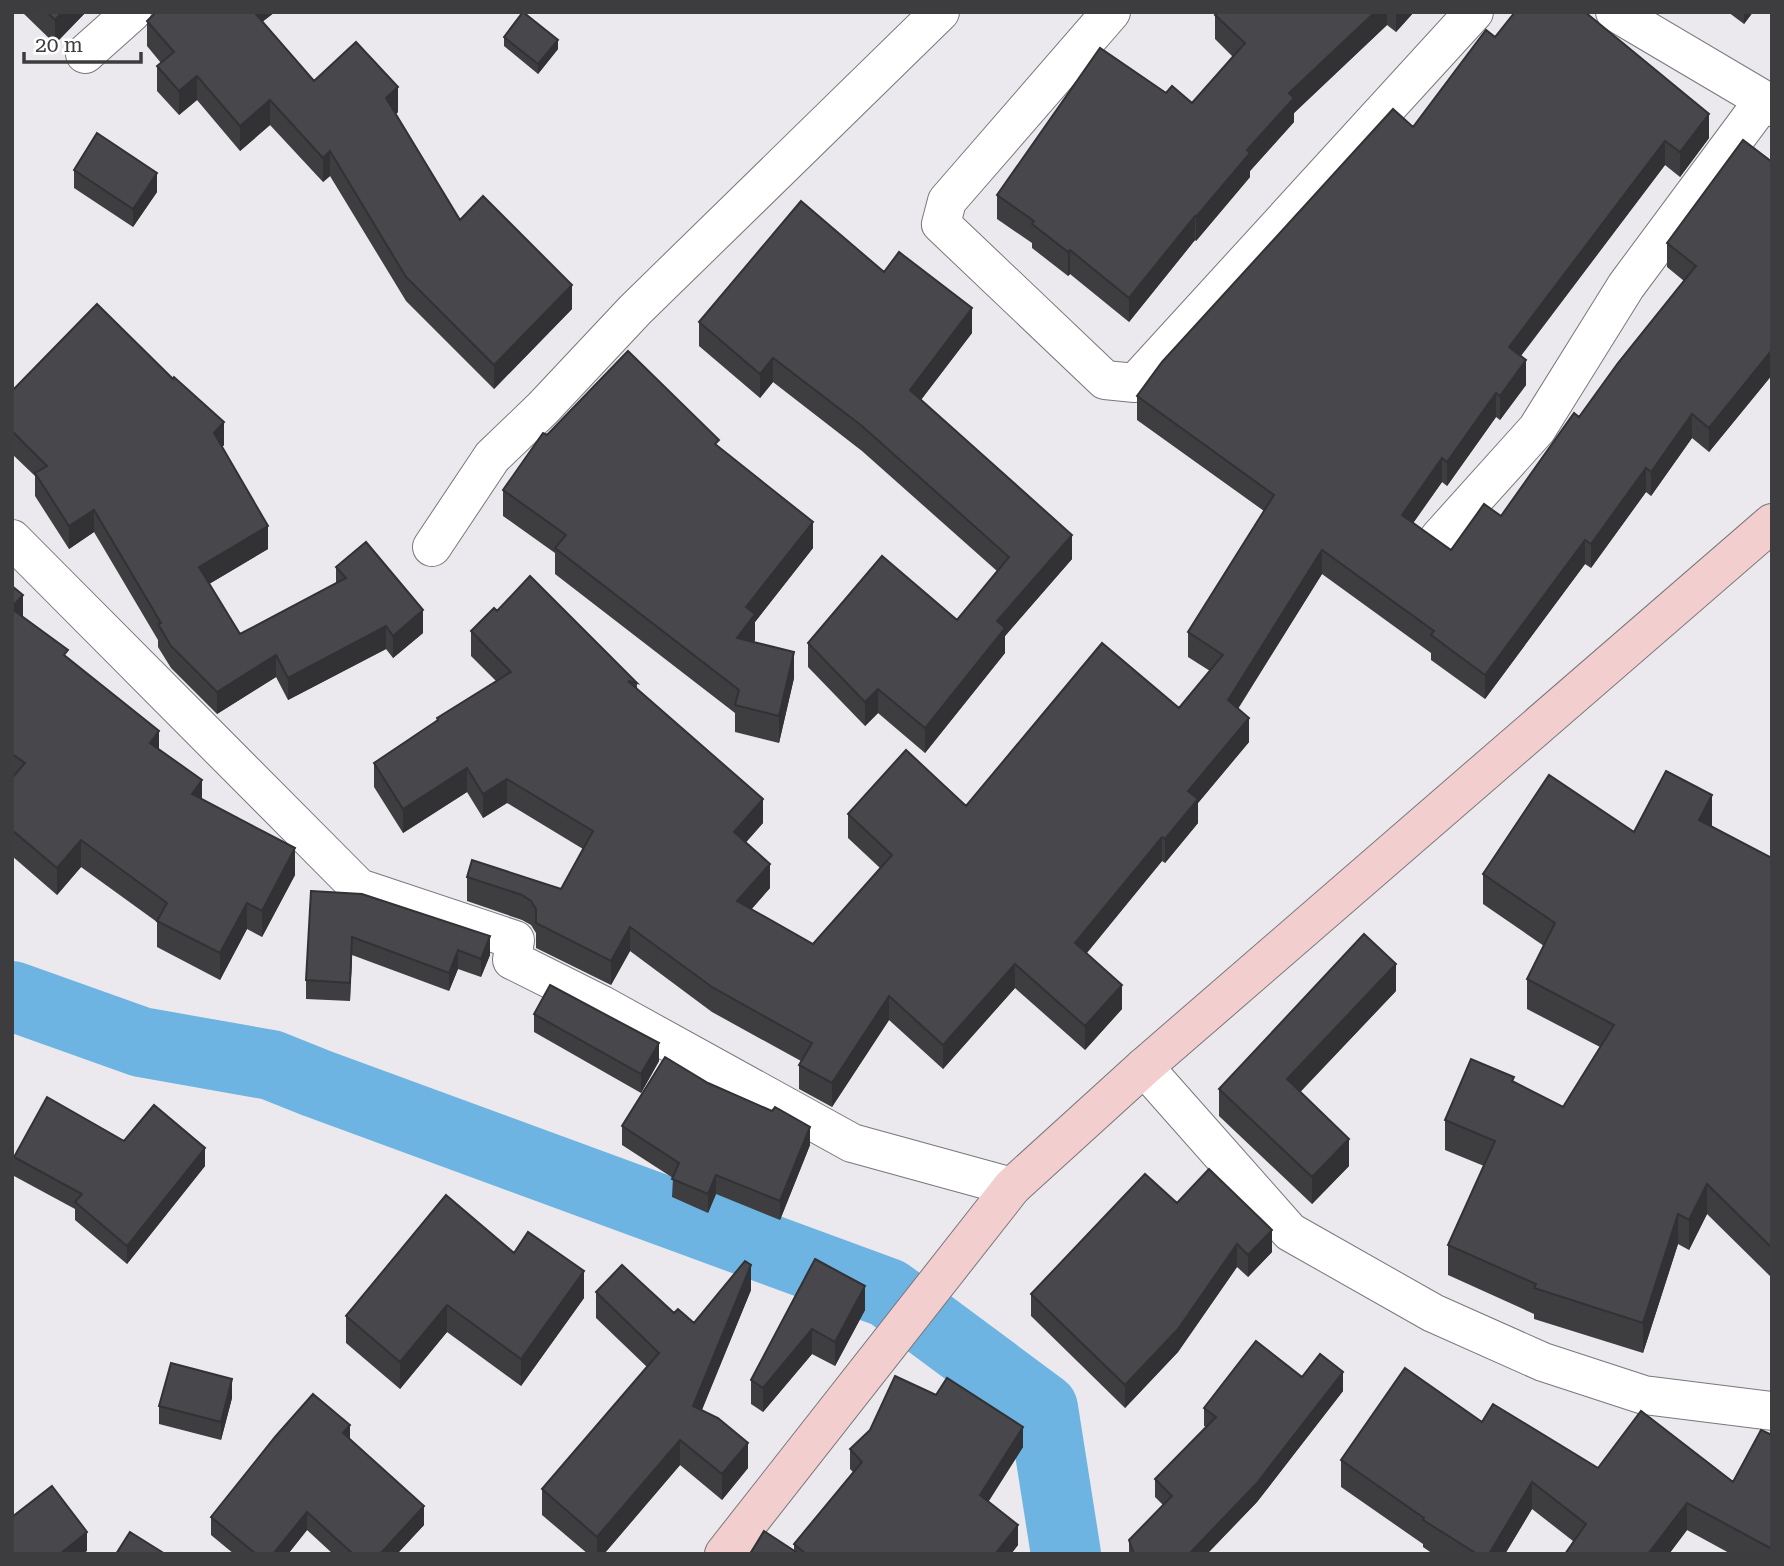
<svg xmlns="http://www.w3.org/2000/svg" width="1784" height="1566" font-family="'Roboto Serif',serif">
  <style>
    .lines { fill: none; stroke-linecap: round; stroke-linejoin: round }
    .river { stroke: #6eb4e2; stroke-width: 70 }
    .street-casing { stroke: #78777b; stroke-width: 40 }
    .secondary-casing { stroke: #78777b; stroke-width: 40 }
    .street { stroke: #fff; stroke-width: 38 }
    .secondary { stroke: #f3cece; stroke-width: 38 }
    .wall { fill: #3e3e41 }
    .shaded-wall { fill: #323235 }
    .building { fill: #48484c; stroke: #323235; stroke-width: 2 }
  </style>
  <rect width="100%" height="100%" fill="#ebe9ee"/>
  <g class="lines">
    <path class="river" d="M 12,996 L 141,1042 L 271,1065 L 316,1083 L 888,1293 L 1043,1408 L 1066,1554"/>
    <g class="street-casing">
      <path id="street" d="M 1111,12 L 947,201 L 941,224 L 1105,380 L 1135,383 L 1474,12
        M 1615,12 L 1764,100 L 1772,107
        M 85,54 L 132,12
        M 1439,538 L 1537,429 L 1626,286 L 1764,100
        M 12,539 L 359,888 L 515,940 L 512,960 L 602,1005 L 852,1143 L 1012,1187
        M 432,547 L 492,457 L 543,408 L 635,310 L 940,12
        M 1144,1067 L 1290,1232 L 1433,1313 L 1543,1362 L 1644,1395 L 1772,1411"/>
    </g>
    <g class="secondary-casing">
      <path id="secondary" d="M 724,1554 L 1012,1187 L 1144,1067 L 1772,523"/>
    </g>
    <use href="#street" class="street"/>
    <use href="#secondary" class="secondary"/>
  </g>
  <path class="wall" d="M 22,12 L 86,12 L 55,44 Z
    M 156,12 L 275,12 L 262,22 L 314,81 L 398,112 L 396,114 L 460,220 L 572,309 L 494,389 L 406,301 L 330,176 L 323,182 L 270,125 L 240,151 L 197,100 L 179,115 L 157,91 L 157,66 L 161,63 L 147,46 L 147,21 Z
    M 1218,12 L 1414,12 L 1396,32 L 1387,25 L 1294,113 L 1294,122 L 1250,171 L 1250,177 L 1196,241 L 1195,240 L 1129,322 L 1070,274 L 1068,276 L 1032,248 L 1032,243 L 997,219 L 997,195 L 1166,93 L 1192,103 L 1233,57 L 1215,39 L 1215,15 Z
    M 1515,12 L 1587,12 L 1587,13 L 1709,138 L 1680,177 L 1665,165 L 1521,356 L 1526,385 L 1500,420 L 1496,417 L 1447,486 L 1442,482 L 1413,523 L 1451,550 L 1501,516 L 1579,417 L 1684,281 L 1667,267 L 1667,243 L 1772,162 L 1772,375 L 1709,452 L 1692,438 L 1651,496 L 1646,492 L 1591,568 L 1585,564 L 1485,699 L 1431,660 L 1431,653 L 1322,574 L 1238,709 L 1249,742 L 1198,803 L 1198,823 L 1165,863 L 1162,861 L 1087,953 L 1122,1009 L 1085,1050 L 1015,988 L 943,1069 L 889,1020 L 832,1107 L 799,1089 L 799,1065 L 801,1061 L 712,1012 L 630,951 L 611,985 L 536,948 L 536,933 L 531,925 L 522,920 L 467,901 L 467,877 L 561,889 L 583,849 L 507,803 L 483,818 L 467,792 L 403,833 L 374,787 L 374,763 L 437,721 L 437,718 L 496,681 L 471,656 L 471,631 L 497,611 L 637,683 L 637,689 L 763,823 L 746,842 L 770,888 L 751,909 L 813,944 L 880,868 L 848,838 L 848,814 L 966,806 L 1179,708 L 1210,671 L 1188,657 L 1188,632 L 1264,511 L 1137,420 L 1137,396 L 1413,127 L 1495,37 Z
    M 1728,12 L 1753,12 L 1744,24 Z
    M 504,37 L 558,49 L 538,74 L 504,46 Z
    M 74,170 L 157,192 L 133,227 L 74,188 Z
    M 884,272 L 972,333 L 921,400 L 1072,559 L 1005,636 L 1005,653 L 925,753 L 878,713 L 865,726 L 808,667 L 808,643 L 957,620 L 997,571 L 862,451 L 773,382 L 760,398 L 699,346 L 699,322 Z
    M 12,391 L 224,445 L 222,447 L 268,549 L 209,584 L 240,634 L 336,584 L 336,567 L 423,633 L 393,658 L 386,649 L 288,700 L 276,677 L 217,714 L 171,668 L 158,647 L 158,640 L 94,532 L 69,549 L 35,496 L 35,476 L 12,454 Z
    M 547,435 L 719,448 L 813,548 L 755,622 L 755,640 L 754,642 L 794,678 L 779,743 L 735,732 L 735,713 L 555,574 L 555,553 L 503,516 L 503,490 Z
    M 12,586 L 23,617 L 68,658 L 159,749 L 202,799 L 295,875 L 262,937 L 247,929 L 220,980 L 157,947 L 157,922 L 81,867 L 57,895 L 12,856 Z
    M 1711,826 L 1772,858 L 1772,1278 L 1707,1214 L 1689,1250 L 1678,1244 L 1643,1353 L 1534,1319 L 1534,1314 L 1448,1275 L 1448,1245 L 1484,1166 L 1445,1150 L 1445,1120 L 1514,1082 L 1563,1107 L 1600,1047 L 1527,1009 L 1527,979 L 1544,946 L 1483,904 L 1483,874 L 1634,832 L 1712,826 Z
    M 311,891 L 490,955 L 481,977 L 458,969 L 449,991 L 352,955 L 350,1001 L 306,999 L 306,980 Z
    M 1396,991 L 1300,1092 L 1349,1166 L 1312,1204 L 1219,1116 L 1219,1089 Z
    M 534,1014 L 659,1061 L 641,1093 L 534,1032 Z
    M 708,1083 L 810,1145 L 780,1220 L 716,1194 L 708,1213 L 672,1197 L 673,1178 L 622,1145 L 622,1126 Z
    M 124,1141 L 205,1166 L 127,1264 L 75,1220 L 75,1209 L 14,1176 L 14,1157 Z
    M 1177,1203 L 1272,1252 L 1248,1277 L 1237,1267 L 1178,1352 L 1125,1408 L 1031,1316 L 1031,1294 Z
    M 514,1253 L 584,1298 L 521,1386 L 447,1332 L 400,1389 L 346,1343 L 346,1316 Z
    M 815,1259 L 865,1310 L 835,1366 L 812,1354 L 763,1412 L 751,1404 L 751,1380 Z
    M 751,1290 L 702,1410 L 748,1468 L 722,1500 L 680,1465 L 604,1554 L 588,1554 L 542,1515 L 542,1489 L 647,1367 L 596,1318 L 596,1292 L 674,1313 L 694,1323 Z
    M 1302,1377 L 1343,1391 L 1257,1502 L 1207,1554 L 1129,1554 L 1129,1540 L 1163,1505 L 1155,1497 L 1155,1479 L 1206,1427 L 1204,1426 L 1204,1408 Z
    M 232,1398 L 221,1440 L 159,1424 L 159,1406 Z
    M 1482,1422 L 1598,1468 L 1733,1482 L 1772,1435 L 1772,1554 L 1731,1554 L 1687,1530 L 1669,1554 L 1565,1554 L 1573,1541 L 1532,1509 L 1505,1554 L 1433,1554 L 1423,1547 L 1423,1544 L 1341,1487 L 1341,1460 Z
    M 350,1439 L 424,1525 L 397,1554 L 333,1554 L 307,1530 L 288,1554 L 234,1554 L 211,1535 L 211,1517 Z
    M 1023,1447 L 988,1502 L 1018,1545 L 1011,1554 L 750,1554 L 794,1550 L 794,1544 L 853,1472 L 850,1469 L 850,1449 Z"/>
  <path class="shaded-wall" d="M 62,12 L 86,12 L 55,44 L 55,20 Z
    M 249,12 L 275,12 L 249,32 Z
    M 1375,12 L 1387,12 L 1387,25 L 1294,113 L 1294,122 L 1250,171 L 1250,177 L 1196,241 L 1196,217 L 1289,93 Z
    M 1396,12 L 1414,12 L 1396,32 Z
    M 1744,12 L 1753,12 L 1744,24 Z
    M 558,40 L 558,49 L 538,74 L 538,64 Z
    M 197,76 L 197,100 L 179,115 L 179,91 Z
    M 398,87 L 398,112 L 386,123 L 386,98 Z
    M 270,100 L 270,125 L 240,151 L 240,126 Z
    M 1709,114 L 1709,138 L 1680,177 L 1680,152 Z
    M 1665,141 L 1665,165 L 1509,371 L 1509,347 Z
    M 330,151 L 330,176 L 323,182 L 323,158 Z
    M 157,173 L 157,192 L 133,227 L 133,209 Z
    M 1195,216 L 1195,240 L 1129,322 L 1129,298 Z
    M 1070,250 L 1070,274 L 1068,276 L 1068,252 Z
    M 572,285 L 572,309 L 494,389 L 494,365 Z
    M 972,308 L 972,333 L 910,414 L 910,390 Z
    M 1772,350 L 1772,375 L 1709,452 L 1709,428 Z
    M 773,358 L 773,382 L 760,398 L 760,374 Z
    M 1526,360 L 1526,385 L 1500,420 L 1500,396 Z
    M 1496,393 L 1496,417 L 1447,486 L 1447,462 Z
    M 1692,414 L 1692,438 L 1651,496 L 1651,472 Z
    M 224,422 L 224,445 L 214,456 L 214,433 Z
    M 1442,458 L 1442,482 L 1402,539 L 1402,515 Z
    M 1646,468 L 1646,492 L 1591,568 L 1591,544 Z
    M 94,510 L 94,532 L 69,549 L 69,526 Z
    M 813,522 L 813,548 L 755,622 L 755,640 L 737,664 L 737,638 L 746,607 Z
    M 268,526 L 268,549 L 199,590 L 199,567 Z
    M 1072,535 L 1072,559 L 1005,636 L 1005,653 L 925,753 L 925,728 L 997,621 Z
    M 1585,540 L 1585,564 L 1485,699 L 1485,675 Z
    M 1322,550 L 1322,574 L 1228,724 L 1228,700 Z
    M 23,595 L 23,621 L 12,633 L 12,607 Z
    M 423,610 L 423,633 L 393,658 L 393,636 Z
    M 386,626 L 386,649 L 288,700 L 288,678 Z
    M 794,652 L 794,678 L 779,743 L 779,716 Z
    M 276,655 L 276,677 L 217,714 L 217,692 Z
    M 878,689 L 878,713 L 865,726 L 865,702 Z
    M 1249,718 L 1249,742 L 1198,803 L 1198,823 L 1165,863 L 1165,839 L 1188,791 Z
    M 159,731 L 159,757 L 150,743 Z
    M 467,768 L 467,792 L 403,833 L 403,809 Z
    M 507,779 L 507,803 L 483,818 L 483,794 Z
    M 202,780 L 202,806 L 192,794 Z
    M 1712,795 L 1712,826 L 1699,850 L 1699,820 Z
    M 763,799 L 763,823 L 734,856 L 734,832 Z
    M 1162,837 L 1162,861 L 1075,967 L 1075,943 Z
    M 81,840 L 81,867 L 57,895 L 57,868 Z
    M 295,848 L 295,875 L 262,937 L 262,911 Z
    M 770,864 L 770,888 L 737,926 L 737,901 Z
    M 247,903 L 247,929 L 220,980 L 220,953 Z
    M 630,927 L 630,951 L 611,985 L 611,961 Z
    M 490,936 L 490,955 L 481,977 L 481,959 Z
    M 352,937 L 352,955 L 350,1001 L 350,983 Z
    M 458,950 L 458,969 L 449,991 L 449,973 Z
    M 1015,964 L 1015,988 L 943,1069 L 943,1045 Z
    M 1396,964 L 1396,991 L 1287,1106 L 1287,1079 Z
    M 1122,985 L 1122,1009 L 1085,1050 L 1085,1026 Z
    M 889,996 L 889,1020 L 832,1107 L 832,1083 Z
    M 659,1043 L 659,1061 L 641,1093 L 641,1074 Z
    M 810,1127 L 810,1145 L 780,1220 L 780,1201 Z
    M 1349,1139 L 1349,1166 L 1312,1204 L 1312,1177 Z
    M 205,1148 L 205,1166 L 127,1264 L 127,1246 Z
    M 716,1175 L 716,1194 L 708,1213 L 708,1194 Z
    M 1707,1184 L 1707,1214 L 1689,1250 L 1689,1220 Z
    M 1678,1214 L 1678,1244 L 1643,1353 L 1643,1323 Z
    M 1272,1230 L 1272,1252 L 1248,1277 L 1248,1255 Z
    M 1237,1244 L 1237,1267 L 1178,1352 L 1125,1408 L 1125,1385 Z
    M 751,1265 L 751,1290 L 693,1431 L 693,1406 Z
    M 584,1271 L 584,1298 L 521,1386 L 521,1359 Z
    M 865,1286 L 865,1310 L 835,1366 L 835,1342 Z
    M 447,1305 L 447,1332 L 400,1389 L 400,1362 Z
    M 812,1329 L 812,1354 L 763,1412 L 763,1388 Z
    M 1343,1372 L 1343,1391 L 1257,1502 L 1207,1554 L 1189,1554 Z
    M 232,1379 L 232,1398 L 221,1440 L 221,1422 Z
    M 350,1425 L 350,1444 L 343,1433 Z
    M 1023,1427 L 1023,1447 L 980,1515 L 980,1495 Z
    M 680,1440 L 680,1465 L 604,1554 L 597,1554 L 597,1537 Z
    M 748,1443 L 748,1468 L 722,1500 L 722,1474 Z
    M 1532,1482 L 1532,1509 L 1505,1554 L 1489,1554 Z
    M 1687,1503 L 1687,1530 L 1669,1554 L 1648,1554 Z
    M 424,1506 L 424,1525 L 397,1554 L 380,1554 Z
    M 307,1512 L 307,1530 L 288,1554 L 273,1554 Z
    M 1018,1525 L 1018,1545 L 1011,1554 L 995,1554 Z
    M 87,1532 L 87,1551 L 83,1554 L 60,1554 Z"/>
  <path class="building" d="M 47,12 L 62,12 L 55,20 Z
    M 156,12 L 254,12 L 314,81 L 356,42 L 398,87 L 386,98 L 460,220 L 483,196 L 572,285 L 494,365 L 406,277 L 330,151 L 323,158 L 270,100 L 240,126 L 197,76 L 179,91 L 157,66 L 174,52 L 147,21 Z
    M 523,12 L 558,40 L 538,64 L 504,37 Z
    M 1218,12 L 1375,12 L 1289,93 L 1294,98 L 1247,150 L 1250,153 L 1196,217 L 1195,216 L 1129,298 L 1070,250 L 1068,252 L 1032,224 L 1034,221 L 997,195 L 1100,48 L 1166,93 L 1172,86 L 1192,103 L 1245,43 L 1215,15 Z
    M 1515,12 L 1585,12 L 1709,114 L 1680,152 L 1665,141 L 1509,347 L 1526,360 L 1500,396 L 1496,393 L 1447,462 L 1442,458 L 1402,515 L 1451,550 L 1484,504 L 1501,516 L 1574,413 L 1579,417 L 1618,363 L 1696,266 L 1667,243 L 1743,140 L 1772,162 L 1772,350 L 1709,428 L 1692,414 L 1651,472 L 1646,468 L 1591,544 L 1585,540 L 1485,675 L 1431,635 L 1434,631 L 1322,550 L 1228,700 L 1249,718 L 1188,791 L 1198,799 L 1165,839 L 1162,837 L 1075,943 L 1122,985 L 1085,1026 L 1015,964 L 943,1045 L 889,996 L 832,1083 L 799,1065 L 812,1043 L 712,987 L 630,927 L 611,961 L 536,923 L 536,909 L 531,901 L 522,895 L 467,877 L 472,860 L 561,889 L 593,831 L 507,779 L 483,794 L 467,768 L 403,809 L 374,763 L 438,720 L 437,718 L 511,672 L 471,631 L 494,608 L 497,611 L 530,576 L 637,683 L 628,681 L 763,799 L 734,832 L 770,864 L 737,901 L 813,944 L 892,855 L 848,814 L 906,750 L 966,806 L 1102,643 L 1179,708 L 1223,655 L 1188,632 L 1274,495 L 1137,396 L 1162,362 L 1393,109 L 1413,127 L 1486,30 L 1495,37 Z
    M 97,133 L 157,173 L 133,209 L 74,170 Z
    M 801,201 L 884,272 L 899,252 L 972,308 L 910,390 L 1072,535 L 997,621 L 1005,628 L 925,728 L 878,689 L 865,702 L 808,643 L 882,556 L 957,620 L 1009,557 L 862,426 L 773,358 L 760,374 L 699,322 Z
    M 97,304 L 173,379 L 174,377 L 224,422 L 214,433 L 268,526 L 199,567 L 240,634 L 346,578 L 336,567 L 366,542 L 423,610 L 393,636 L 386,626 L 288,678 L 276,655 L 217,692 L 171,646 L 158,624 L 161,623 L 94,510 L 69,526 L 35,473 L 47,466 L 12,431 L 12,391 Z
    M 628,351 L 719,440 L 715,444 L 813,522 L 746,607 L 755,614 L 737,638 L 794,652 L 779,716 L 735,705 L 739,690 L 555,548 L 566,535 L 503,490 L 543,433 L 547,435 Z
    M 12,586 L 23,595 L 12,607 Z
    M 12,609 L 68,650 L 64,655 L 159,731 L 150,743 L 202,780 L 192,794 L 295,848 L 262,911 L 247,903 L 220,953 L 157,921 L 167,903 L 81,840 L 57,868 L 12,830 L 12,778 L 25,763 L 12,754 Z
    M 1666,771 L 1712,795 L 1699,820 L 1772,858 L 1772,1248 L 1707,1184 L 1689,1220 L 1678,1214 L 1643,1323 L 1534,1288 L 1536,1284 L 1448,1245 L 1495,1141 L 1445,1120 L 1471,1059 L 1514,1077 L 1512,1081 L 1563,1107 L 1614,1025 L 1527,979 L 1555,923 L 1483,874 L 1549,775 L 1634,832 Z
    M 311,891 L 362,894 L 490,936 L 481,959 L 458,950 L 449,973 L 352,937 L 350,983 L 306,980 Z
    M 1364,934 L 1396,964 L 1287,1079 L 1349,1139 L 1312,1177 L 1219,1089 Z
    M 550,985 L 659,1043 L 641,1074 L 534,1014 Z
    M 665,1057 L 708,1083 L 772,1111 L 775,1107 L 810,1127 L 780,1201 L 716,1175 L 708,1194 L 672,1179 L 679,1163 L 622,1126 Z
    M 47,1097 L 124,1141 L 154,1105 L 205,1148 L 127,1246 L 75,1202 L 82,1194 L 14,1157 Z
    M 1209,1169 L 1272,1230 L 1248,1255 L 1237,1244 L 1178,1329 L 1125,1385 L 1031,1294 L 1145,1174 L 1177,1203 Z
    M 446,1195 L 514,1253 L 528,1232 L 584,1271 L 521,1359 L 447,1305 L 400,1362 L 346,1316 Z
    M 815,1259 L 865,1286 L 835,1342 L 812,1329 L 763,1388 L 751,1380 Z
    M 745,1261 L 751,1265 L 693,1406 L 718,1418 L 748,1443 L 722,1474 L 680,1440 L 597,1537 L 542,1489 L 659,1353 L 596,1292 L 622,1265 L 674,1313 L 678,1309 L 694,1323 Z
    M 1256,1341 L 1302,1377 L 1320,1354 L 1343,1372 L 1257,1483 L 1189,1554 L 1134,1554 L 1129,1540 L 1172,1496 L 1155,1479 L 1216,1417 L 1204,1408 Z
    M 171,1363 L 232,1379 L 221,1422 L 159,1406 Z
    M 1405,1368 L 1482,1422 L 1493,1404 L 1598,1468 L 1641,1411 L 1733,1482 L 1761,1430 L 1772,1435 L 1772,1549 L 1687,1503 L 1648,1554 L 1565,1554 L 1586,1524 L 1532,1482 L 1489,1554 L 1477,1554 L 1423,1520 L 1424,1518 L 1341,1460 Z
    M 895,1376 L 936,1395 L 947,1378 L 1023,1427 L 980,1495 L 1018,1525 L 995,1554 L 806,1554 L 794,1544 L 862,1462 L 850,1449 L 870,1430 Z
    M 313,1394 L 350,1425 L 343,1433 L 424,1506 L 380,1554 L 353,1554 L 307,1512 L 273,1554 L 256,1554 L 211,1517 L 275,1437 Z
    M 52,1486 L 87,1532 L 60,1554 L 12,1554 L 12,1517 Z
    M 764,1531 L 799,1554 L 750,1554 Z
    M 130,1532 L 165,1554 L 116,1554 Z"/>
  <rect width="1784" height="1566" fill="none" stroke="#3d3c3e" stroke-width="28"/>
  <path d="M24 52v10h117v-10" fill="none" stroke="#3d3c3e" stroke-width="3.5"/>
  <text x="35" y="52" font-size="21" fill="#3d3c3e" stroke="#ffffff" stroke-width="5" paint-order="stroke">20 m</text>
</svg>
